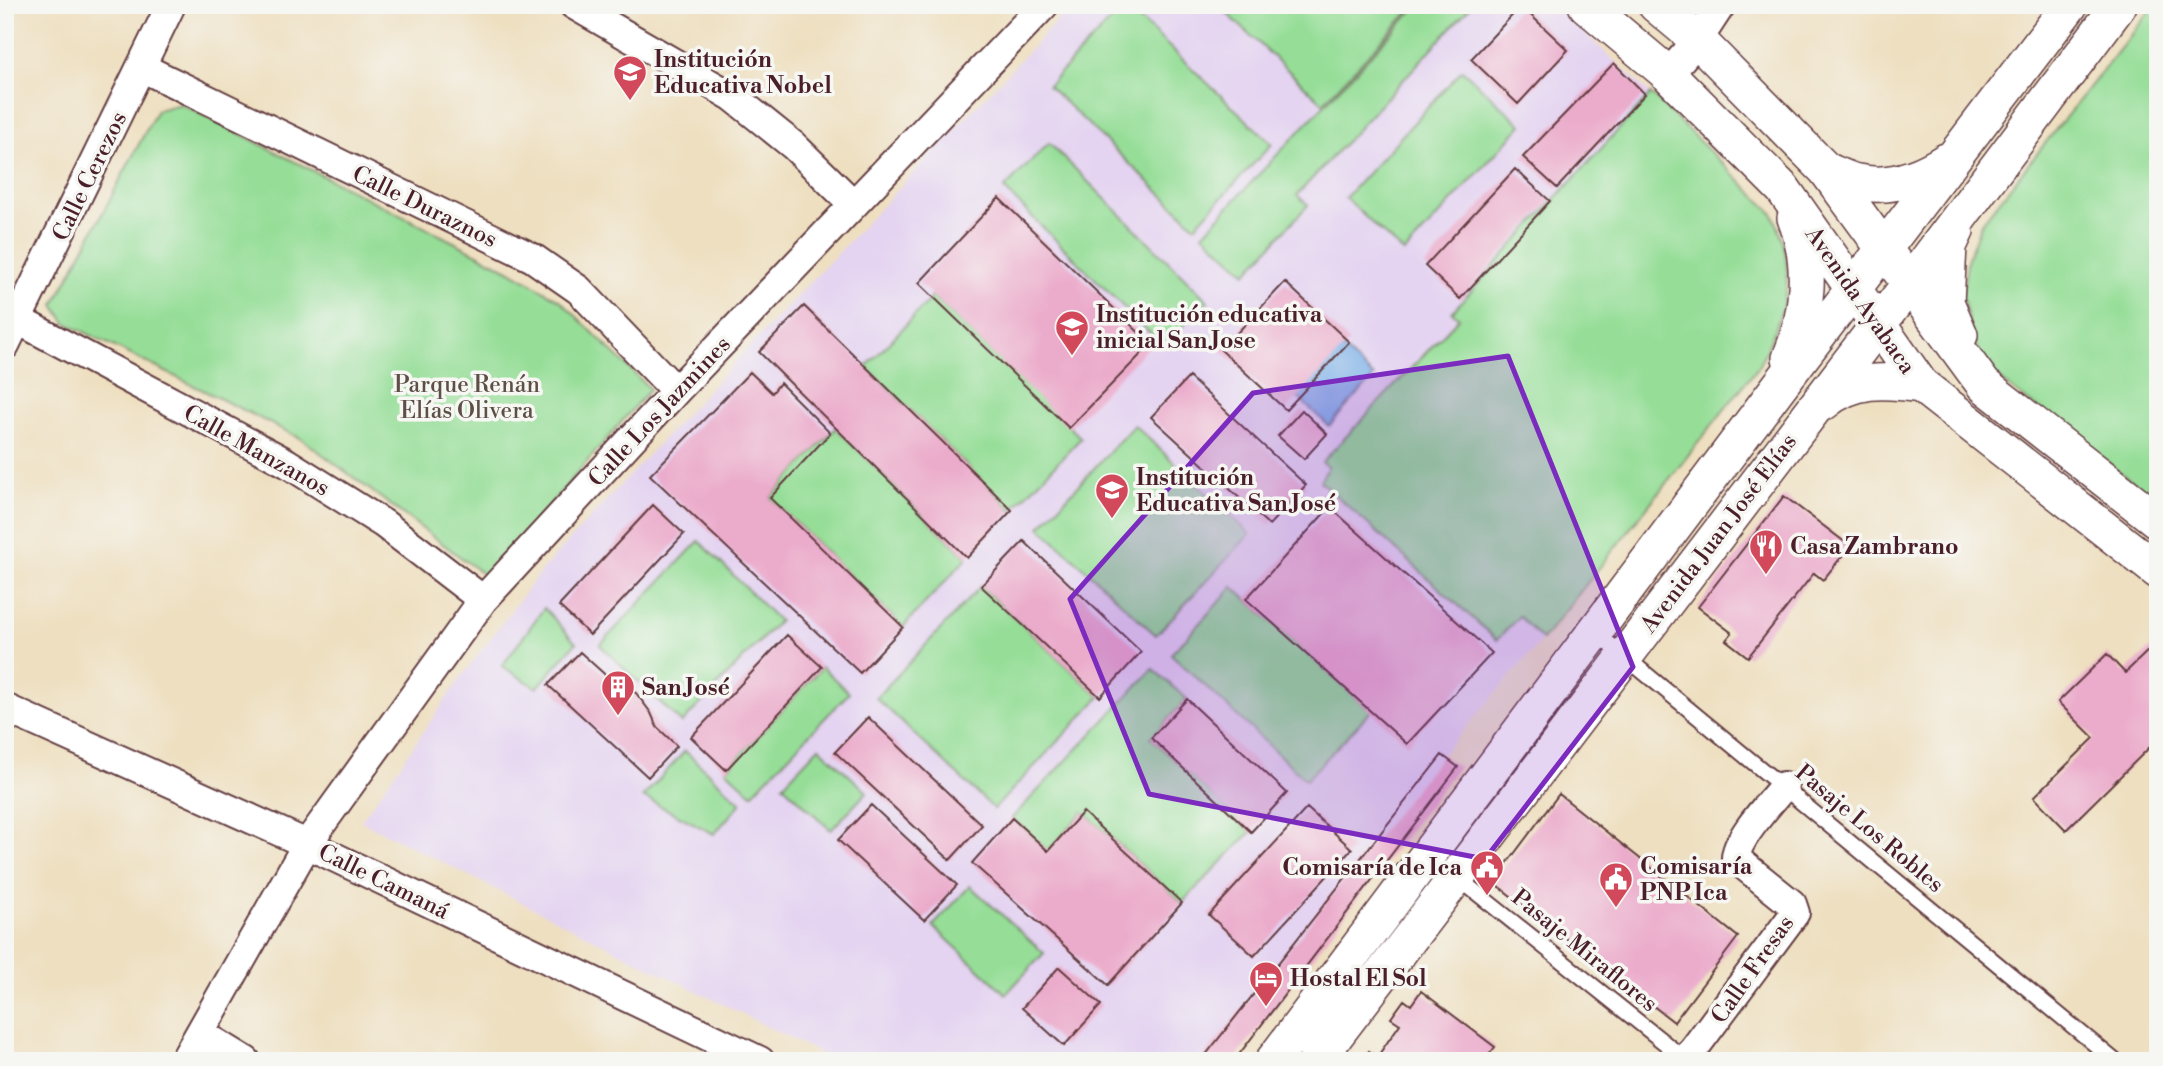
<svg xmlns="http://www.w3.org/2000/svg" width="2163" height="1066" font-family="'Libre Bodoni',serif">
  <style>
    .built { fill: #e4d3f1 }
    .green { fill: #96de98; stroke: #707e62; stroke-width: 2 }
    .water { fill: #7aafe8; stroke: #62678a; stroke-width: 2 }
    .building { fill: #ebabcb }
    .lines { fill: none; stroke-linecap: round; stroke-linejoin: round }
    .service-casing { stroke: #633c41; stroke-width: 18 }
    .minor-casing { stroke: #633c41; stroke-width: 32 }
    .tertiary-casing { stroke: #633c41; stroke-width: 38 }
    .service { stroke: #fff; stroke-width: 14 }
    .minor { stroke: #fff; stroke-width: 28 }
    .tertiary { stroke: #fff; stroke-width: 35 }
    .marked { fill: #7b2cbf; fill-opacity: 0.2; stroke: #7b2cbf; stroke-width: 5; stroke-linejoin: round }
    .labels { text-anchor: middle; stroke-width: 7; stroke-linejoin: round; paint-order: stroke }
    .poi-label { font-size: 23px; font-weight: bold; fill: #4a1f2b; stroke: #f6f6f2; text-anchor: start }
    .street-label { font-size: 23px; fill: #4a1f2b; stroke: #f6f6f2 }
    .park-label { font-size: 23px; fill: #5d4f46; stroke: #f6f6f2 }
  </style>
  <rect width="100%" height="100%" fill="#f6f6f2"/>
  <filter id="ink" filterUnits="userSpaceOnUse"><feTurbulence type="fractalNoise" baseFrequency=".0143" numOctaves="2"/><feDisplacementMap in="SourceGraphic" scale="14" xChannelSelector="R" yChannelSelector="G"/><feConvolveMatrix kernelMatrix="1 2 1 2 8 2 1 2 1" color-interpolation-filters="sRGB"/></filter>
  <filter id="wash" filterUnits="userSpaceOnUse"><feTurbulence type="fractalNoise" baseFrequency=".00686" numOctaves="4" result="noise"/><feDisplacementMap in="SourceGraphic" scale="28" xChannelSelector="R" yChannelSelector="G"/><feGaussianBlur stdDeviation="1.57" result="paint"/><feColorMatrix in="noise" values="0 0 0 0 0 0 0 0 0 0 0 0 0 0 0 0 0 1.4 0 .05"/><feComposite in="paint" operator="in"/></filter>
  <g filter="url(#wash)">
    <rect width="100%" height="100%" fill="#eedfc0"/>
    <path class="built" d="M 1072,5 L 1554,5 L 1642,86 L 1772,212 L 1785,255 L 1786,298 L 1780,320 L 1758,367 L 1542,640 L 1442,755 L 1201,1061 L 835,1061 L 361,821 L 461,678 L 541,571 L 715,383 Z"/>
    <path class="green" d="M 1125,5 L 1272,144 L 1195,226 L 1048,86 Z
      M 1218,5 L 1415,5 L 1323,103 Z
      M 1418,5 L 1472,5 L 1297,195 L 1308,205 L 1246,273 L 1203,234 Z
      M 2155,5 L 2158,5 L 2158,501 L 1987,370 L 1972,336 L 1962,294 L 1968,258 L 1981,224 Z
      M 1462,70 L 1522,125 L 1404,253 L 1345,198 Z
      M 1651,94 L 1772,212 C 1800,271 1785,312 1758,367 L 1542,640 L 1519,616 L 1497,640 L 1320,481 L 1328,468 L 1322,462 L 1459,318 L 1452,312 Z
      M 181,104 L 509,270 L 561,301 L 650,389 L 487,577 L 302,439 L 66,323 L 54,305 L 157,110 Z
      M 1049,143 L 1208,301 L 1163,346 L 1004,189 Z
      M 933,296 L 1081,438 L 1012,510 L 866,367 Z
      M 1134,425 L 1250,534 L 1156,635 L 1040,527 Z
      M 836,428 L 967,558 L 903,627 L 770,498 Z
      M 699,541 L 779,621 L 682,723 L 600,645 Z
      M 981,586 L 1100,697 L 994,809 L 876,698 Z
      M 1233,587 L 1371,711 L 1306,780 L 1171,654 Z
      M 544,608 L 576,643 L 537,688 L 502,666 Z
      M 822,667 L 849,693 L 752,794 L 726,770 Z
      M 1153,669 L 1187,699 L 1151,738 L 1251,832 L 1182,903 L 1083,812 L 1048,851 L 1012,818 Z
      M 819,747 L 867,792 L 831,830 L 783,785 Z
      M 685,751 L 741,803 L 714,834 L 643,797 Z
      M 970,886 L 1044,953 L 1006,994 L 933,926 Z"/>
    <path class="water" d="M 1284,295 L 1374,377 L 1329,426 L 1239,344 Z"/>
    <g id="blocks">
      <path class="building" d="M 1521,6 L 1568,50 L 1518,104 L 1471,59 Z
        M 1614,63 L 1645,94 L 1557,188 L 1523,157 Z
        M 1515,169 L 1550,201 L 1460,299 L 1425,266 Z
        M 999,198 L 1151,344 L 1069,428 L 919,283 Z
        M 1285,282 L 1349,342 L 1286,410 L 1221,350 Z
        M 804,306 L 1012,510 L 967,558 L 759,352 Z
        M 750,372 L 772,393 L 780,383 L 830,433 L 770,498 L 903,627 L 860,673 L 650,475 Z
        M 1189,377 L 1306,485 L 1269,525 L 1151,417 Z
        M 1302,410 L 1327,434 L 1304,459 L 1278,436 Z
        M 1784,496 L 1850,546 L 1823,580 L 1814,573 L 1748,657 L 1726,640 L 1732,633 L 1698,607 Z
        M 653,505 L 684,534 L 590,635 L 559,606 Z
        M 1330,507 L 1492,653 L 1407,744 L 1246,599 Z
        M 1024,541 L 1141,652 L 1100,697 L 981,586 Z
        M 787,635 L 822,667 L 726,770 L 691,737 Z
        M 2155,644 L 2158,647 L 2158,739 L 2066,830 L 2034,797 L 2094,738 L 2058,702 L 2107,654 L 2125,673 Z
        M 580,652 L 613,682 L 636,693 L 651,713 L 657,727 L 677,746 L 648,777 L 548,685 Z
        M 1187,699 L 1287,793 L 1251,832 L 1151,738 Z
        M 868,717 L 982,825 L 950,860 L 835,752 Z
        M 1442,755 L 1458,767 L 1234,1061 L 1201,1061 Z
        M 1559,794 L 1738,937 L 1674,1022 L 1493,882 Z
        M 871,805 L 957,885 L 924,920 L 838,840 Z
        M 1307,808 L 1352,849 L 1254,956 L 1209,915 Z
        M 1083,812 L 1182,903 L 1108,985 L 972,863 L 1012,818 L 1048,851 Z
        M 1059,967 L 1101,1005 L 1064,1046 L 1022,1008 Z
        M 1421,991 L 1495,1047 L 1484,1061 L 1451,1061 L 1446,1057 L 1443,1061 L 1362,1061 L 1369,1051 L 1377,1057 L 1400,1024 L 1391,1018 L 1404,1000 L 1411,1005 Z"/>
    </g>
  </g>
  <g filter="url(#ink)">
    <use href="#blocks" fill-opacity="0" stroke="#633c41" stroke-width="2"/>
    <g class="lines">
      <g class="service-casing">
        <path id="service" d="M 1595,632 L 2115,1061
          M 1458,878 L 1686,1060"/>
      </g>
      <g class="minor-casing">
        <path id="minor" d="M 574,5 L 733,97 L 794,146 L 853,204
          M 141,67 L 533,258 L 579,290 L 676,391
          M 1668,74 L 1698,40 L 1721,5
          M 18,320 L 287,463 L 384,524 L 483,600
          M 5,345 L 171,5
          M 5,708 L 307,844 L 760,1061
          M 200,1033 L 246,1061
          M 184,1061 L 307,844 L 483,600 L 676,391 L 1044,5
          M 1685,1061 L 1795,913 L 1792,904 L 1736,859 C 1735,839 1771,802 1784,786"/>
      </g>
      <g class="tertiary-casing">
        <path id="tertiary" d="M 1586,5 L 1668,74 L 1783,189 L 1921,385 L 2158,571
          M 1656,5 L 1698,40 L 1826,170 L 1984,385 L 2158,521
          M 1826,170 C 1836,174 1847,180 1857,182 C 1889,189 1920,178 1946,161
          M 1956,231 L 1949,246 L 1946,302 L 1960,335
          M 1790,358 C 1808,315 1813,262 1795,218
          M 1823,403 C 1853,377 1885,380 1921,385
          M 1273,1061 L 1780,385 L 2070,5
          M 1316,1061 L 1910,283 L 2119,5"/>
      </g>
      <use href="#service" class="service"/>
      <use href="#minor" class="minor"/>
      <use href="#tertiary" class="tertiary"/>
    </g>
  </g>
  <path class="marked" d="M 1508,356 L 1633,667 L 1485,859 L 1149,794 L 1070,599 L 1253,393 Z"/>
  <defs>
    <g id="school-pin" transform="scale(1.75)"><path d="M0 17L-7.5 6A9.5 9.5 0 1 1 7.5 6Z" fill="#d1495b" stroke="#f6f6f2"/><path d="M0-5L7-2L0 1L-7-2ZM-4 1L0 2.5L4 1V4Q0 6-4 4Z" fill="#fff"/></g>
    <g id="restaurant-pin" transform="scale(1.75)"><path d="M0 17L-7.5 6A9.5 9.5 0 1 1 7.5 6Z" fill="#d1495b" stroke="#f6f6f2"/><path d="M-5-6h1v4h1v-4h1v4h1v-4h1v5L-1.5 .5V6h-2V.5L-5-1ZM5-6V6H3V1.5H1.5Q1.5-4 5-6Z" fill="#fff"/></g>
    <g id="building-pin" transform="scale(1.75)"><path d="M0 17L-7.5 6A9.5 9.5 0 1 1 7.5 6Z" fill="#d1495b" stroke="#f6f6f2"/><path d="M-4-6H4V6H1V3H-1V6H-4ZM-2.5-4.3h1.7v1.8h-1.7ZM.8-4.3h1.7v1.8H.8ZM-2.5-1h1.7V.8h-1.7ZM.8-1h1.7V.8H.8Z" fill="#fff"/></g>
    <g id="civic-pin" transform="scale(1.75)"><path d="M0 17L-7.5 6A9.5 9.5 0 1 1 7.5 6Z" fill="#d1495b" stroke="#f6f6f2"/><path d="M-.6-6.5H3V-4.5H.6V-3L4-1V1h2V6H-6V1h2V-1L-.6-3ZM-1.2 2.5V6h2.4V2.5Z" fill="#fff"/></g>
    <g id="hotel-pin" transform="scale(1.75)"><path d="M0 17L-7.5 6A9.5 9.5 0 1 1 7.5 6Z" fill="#d1495b" stroke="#f6f6f2"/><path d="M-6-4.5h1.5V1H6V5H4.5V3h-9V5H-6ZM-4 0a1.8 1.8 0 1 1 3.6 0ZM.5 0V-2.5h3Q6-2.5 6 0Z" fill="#fff"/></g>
  </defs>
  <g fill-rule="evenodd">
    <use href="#school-pin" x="630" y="72"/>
    <use href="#school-pin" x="1072" y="327"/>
    <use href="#school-pin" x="1112" y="490"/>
    <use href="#restaurant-pin" x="1766" y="546"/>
    <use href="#building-pin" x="618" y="687"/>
    <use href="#civic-pin" x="1487" y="867"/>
    <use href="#civic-pin" x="1616" y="879"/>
    <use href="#hotel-pin" x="1266" y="978"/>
  </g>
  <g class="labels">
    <g class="poi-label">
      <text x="654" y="67">Institución<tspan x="654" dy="26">Educativa Nobel</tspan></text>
      <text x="1096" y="322">Institución educativa<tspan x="1096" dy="26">inicial San Jose</tspan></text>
      <text x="1136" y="485">Institución<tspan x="1136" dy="26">Educativa San José</tspan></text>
      <text x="1790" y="554">Casa Zambrano</text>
      <text x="642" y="695">San José</text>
      <text x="1640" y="874">Comisaría<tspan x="1640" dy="26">PNP Ica</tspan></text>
      <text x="1462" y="875" text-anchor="end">Comisaría de Ica</text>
      <text x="1290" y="986">Hostal El Sol</text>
    </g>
    <g class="street-label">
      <text transform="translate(89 176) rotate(-64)" y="8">Calle Cerezos</text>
      <text transform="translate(425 206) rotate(26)" y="8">Calle Duraznos</text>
      <text transform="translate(1861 300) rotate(55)" y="8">Avenida Ayabaca</text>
      <text transform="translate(659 411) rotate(-47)" y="8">Calle Los Jazmines</text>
      <text transform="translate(257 450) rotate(29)" y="8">Calle Manzanos</text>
      <text transform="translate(1718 533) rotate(-53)" y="8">Avenida Juan José Elías</text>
      <text transform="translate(1870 828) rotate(40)" y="8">Pasaje Los Robles</text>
      <text transform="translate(384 881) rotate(26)" y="8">Calle Camaná</text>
      <text transform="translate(1585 950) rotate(39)" y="8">Pasaje Miraflores</text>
      <text transform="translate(1752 969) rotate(-55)" y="8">Calle Fresas</text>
    </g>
    <g class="park-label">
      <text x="467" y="392">Parque Renán<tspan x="467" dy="26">Elías Olivera</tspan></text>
    </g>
  </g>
  <rect width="2163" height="1066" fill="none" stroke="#f6f6f2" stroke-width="28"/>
</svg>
